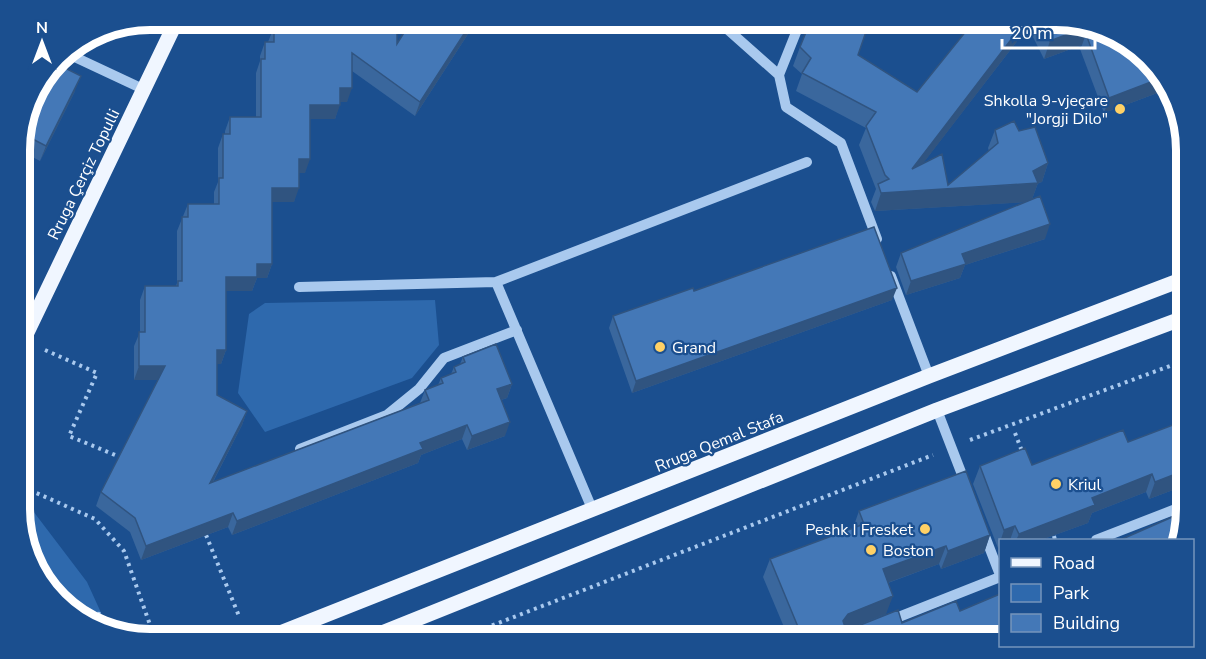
<svg xmlns="http://www.w3.org/2000/svg" width="1206" height="659" font-family="'Nunito Sans',sans-serif">
  <style>
    .green { fill: #2e69ad }
    .lines { fill: none; stroke-linecap: round; stroke-linejoin: round }
    .path { stroke: #a9c9ee; stroke-width: 4; stroke-dasharray: 3 4.5; stroke-linecap: butt }
    .minor { stroke: #a9c9ee; stroke-width: 10 }
    .major { stroke: #f0f6ff; stroke-width: 15 }
    .wall { fill: #3a679d }
    .shaded-wall { fill: #305480 }
    .building { fill: #4478b7; stroke: #305480; stroke-width: 1.5 }
    .poi-dot { fill: #ffd166; stroke: #1b4f8f; stroke-width: 2 }
    .labels { text-anchor: middle; stroke-width: 4.5; stroke-linejoin: round; paint-order: stroke }
    .poi-label { font-size: 16px; fill: #fff; stroke: #1b4f8f; text-anchor: start }
    .street-label { font-size: 16px; fill: #fff; stroke: #1b4f8f }
    .rim { fill: none; stroke: #fff; stroke-width: 8 }
  </style>
  <rect width="100%" height="100%" fill="#1b4f8f"/>
  <path class="green" d="M 435,300 L 439,345 L 412,378 L 265,432 L 238,393 L 249,314 L 265,303 Z
    M 27,503 L 87,582 L 108,628 L 85,622 L 41,581 L 21,526 Z"/>
  <g class="lines">
    <path class="path" d="M 45,350 L 97,373 L 69,436 L 120,457
      M 1015,433 L 1023,454
      M 970,440 L 1186,360
      M 23,487 L 95,519 L 124,551 L 155,639
      M 206,535 L 239,616
      M 1054,536 L 1055,540
      M 75,613 L 102,614
      M 457,639 L 933,455"/>
    <path class="minor" d="M 717,20 L 779,75
      M 64,52 L 143,89
      M 779,75 L 786,107 L 841,143 L 877,239
      M 779,75 L 801,20
      M 891,276 L 929,376
      M 496,282 L 593,511
      M 299,287 L 496,282 L 807,162
      M 937,410 L 966,485
      M 300,449 L 387,415 L 419,389 L 444,358 L 517,330
      M 983,531 L 1000,575
      M 1096,540 L 1186,505
      M 886,622 L 1000,577"/>
    <path class="major" d="M 21,345 L 177,20
      M 265,639 L 929,376 L 1186,278
      M 367,639 L 937,410 L 1186,317"/>
  </g>
  <path class="wall" d="M 297,20 L 397,20 L 397,44 L 477,20 L 415,116 L 352,71 L 347,102 L 340,102 L 335,119 L 310,119 L 305,173 L 299,173 L 294,202 L 272,202 L 272,264 L 267,278 L 257,278 L 252,291 L 226,291 L 226,350 L 221,364 L 217,364 L 217,395 L 247,411 L 242,425 L 213,482 L 420,403 L 425,390 L 438,385 L 441,378 L 451,374 L 454,367 L 460,364 L 463,357 L 512,384 L 507,398 L 501,400 L 505,436 L 467,450 L 462,439 L 421,455 L 418,463 L 232,535 L 228,527 L 141,560 L 130,532 L 96,506 L 101,492 L 158,380 L 134,380 L 134,346 L 140,332 L 140,300 L 145,286 L 176,286 L 177,283 L 177,231 L 188,204 L 214,204 L 214,192 L 218,182 L 218,148 L 223,134 L 225,134 L 225,131 L 230,117 L 256,117 L 256,73 L 260,61 L 260,56 L 265,42 L 268,42 L 274,27 L 297,27 Z
    M 975,20 L 1057,20 L 1095,30 L 1095,31 L 1165,78 L 1168,89 L 1104,113 L 1080,49 L 1082,45 L 1044,59 L 1028,27 L 923,163 L 948,185 L 989,151 L 988,148 L 995,130 L 1019,131 L 1048,163 L 1042,182 L 1038,183 L 1032,199 L 1045,239 L 965,265 L 960,278 L 906,295 L 896,267 L 901,253 L 1025,202 L 875,211 L 871,202 L 876,189 L 859,145 L 866,128 L 796,91 L 802,74 L 793,66 L 800,47 L 858,55 L 917,92 Z
    M 75,91 L 40,161 L 21,151 L 21,133 Z
    M 694,291 L 892,300 L 632,393 L 609,328 L 613,316 Z
    M 1186,420 L 1186,498 L 1181,487 L 1149,499 L 1146,492 L 1092,513 L 1088,523 L 1041,540 L 1000,540 L 998,548 L 973,484 L 980,466 L 1032,465 L 1128,442 Z
    M 859,511 L 990,535 L 984,553 L 941,569 L 939,564 L 888,583 L 886,614 L 852,628 L 902,623 L 960,611 L 1000,639 L 789,639 L 763,577 L 770,559 L 853,528 Z"/>
  <path class="shaded-wall" d="M 473,20 L 477,20 L 415,116 L 420,102 Z
    M 1026,20 L 1031,20 L 1028,27 L 905,187 L 912,169 Z
    M 1086,27 L 1095,30 L 1091,41 L 1086,34 L 1082,45 L 1044,59 L 1050,41 Z
    M 81,76 L 75,91 L 40,161 L 46,146 Z
    M 1164,77 L 1168,89 L 1104,113 L 1109,98 Z
    M 340,88 L 352,88 L 347,102 L 335,102 Z
    M 310,105 L 340,105 L 335,119 L 305,119 Z
    M 299,159 L 310,159 L 305,173 L 294,173 Z
    M 1048,163 L 1042,182 L 1038,183 L 1031,202 L 875,211 L 881,193 L 1029,184 L 1033,171 Z
    M 272,188 L 299,188 L 294,202 L 267,202 Z
    M 1050,224 L 1045,239 L 965,265 L 960,278 L 906,295 L 911,281 L 962,254 Z
    M 257,264 L 272,264 L 267,278 L 257,278 L 252,291 L 221,291 L 226,277 Z
    M 897,288 L 892,300 L 632,393 L 636,381 Z
    M 217,350 L 226,350 L 221,364 L 211,364 Z
    M 139,366 L 165,366 L 160,380 L 134,380 Z
    M 512,384 L 507,398 L 492,403 L 497,389 Z
    M 247,411 L 242,425 L 205,497 L 210,483 Z
    M 510,422 L 505,436 L 467,450 L 472,436 Z
    M 467,425 L 462,439 L 421,455 L 418,463 L 232,535 L 237,521 L 420,443 Z
    M 1186,470 L 1186,472 L 1181,487 L 1149,499 L 1155,482 Z
    M 1152,474 L 1146,492 L 1092,513 L 1088,523 L 1041,540 L 1016,540 L 1019,534 L 1092,498 Z
    M 233,513 L 228,527 L 141,560 L 146,546 Z
    M 1015,526 L 1010,540 L 1000,540 L 1000,547 L 998,548 L 1004,530 Z
    M 990,535 L 984,553 L 941,569 L 948,551 Z
    M 946,546 L 939,564 L 876,587 L 883,569 Z
    M 893,596 L 886,614 L 841,632 L 843,621 L 848,614 Z"/>
  <path class="building" d="M 302,20 L 397,20 L 397,44 L 412,20 L 473,20 L 420,102 L 352,53 L 352,88 L 340,88 L 340,105 L 310,105 L 310,159 L 299,159 L 299,188 L 272,188 L 272,264 L 257,264 L 257,277 L 226,277 L 226,350 L 217,350 L 217,395 L 247,411 L 210,483 L 429,400 L 425,390 L 443,383 L 441,378 L 456,372 L 454,367 L 465,362 L 463,357 L 496,344 L 512,384 L 497,389 L 510,422 L 472,436 L 467,425 L 420,443 L 423,449 L 237,521 L 233,513 L 146,546 L 135,518 L 101,492 L 165,366 L 139,366 L 139,332 L 145,332 L 145,286 L 178,286 L 178,281 L 182,281 L 182,217 L 188,217 L 188,204 L 219,204 L 219,178 L 223,178 L 223,134 L 230,134 L 230,117 L 261,117 L 261,59 L 265,59 L 265,42 L 274,42 L 274,27 L 302,27 Z
    M 811,20 L 870,20 L 858,55 L 917,92 L 975,20 L 1026,20 L 912,169 L 942,154 L 948,185 L 998,143 L 995,130 L 1014,121 L 1019,131 L 1035,127 L 1048,163 L 1033,171 L 1038,183 L 881,193 L 878,184 L 889,179 L 885,175 L 866,126 L 876,112 L 802,73 L 811,58 L 800,47 Z
    M 1040,20 L 1057,20 L 1086,27 L 1050,41 Z
    M 1096,30 L 1121,37 L 1164,77 L 1109,98 L 1086,34 Z
    M 55,63 L 81,76 L 46,146 L 21,133 L 33,92 Z
    M 1040,196 L 1050,224 L 962,254 L 966,264 L 911,281 L 901,253 Z
    M 874,227 L 897,288 L 636,381 L 613,316 L 693,288 L 694,291 Z
    M 1186,420 L 1186,470 L 1155,482 L 1152,474 L 1092,498 L 1095,505 L 1019,534 L 1015,526 L 1004,530 L 980,466 L 1025,448 L 1032,465 L 1123,430 L 1128,442 Z
    M 966,471 L 990,535 L 948,551 L 946,546 L 883,569 L 893,596 L 848,614 L 843,621 L 845,627 L 853,628 L 898,610 L 902,623 L 956,601 L 960,611 L 1000,594 L 1000,639 L 803,639 L 770,559 L 864,524 L 859,511 Z
    M 1186,511 L 1186,517 L 1179,540 L 1120,540 Z
    M 713,629 L 721,639 L 701,639 Z"/>
  <g class="poi-dot">
    <circle cx="1120" cy="109" r="6"/>
    <circle cx="660" cy="347" r="6"/>
    <circle cx="1056" cy="484" r="6"/>
    <circle cx="925" cy="529" r="6"/>
    <circle cx="871" cy="550" r="6"/>
  </g>
  <g class="labels">
    <g class="poi-label">
      <text x="1108" y="106" text-anchor="end">Shkolla 9-vjeçare<tspan x="1108" dy="18">"Jorgji Dilo"</tspan></text>
      <text x="672" y="353">Grand</text>
      <text x="1068" y="490">Kriul</text>
      <text x="913" y="535" text-anchor="end">Peshk I Fresket</text>
      <text x="883" y="556">Boston</text>
    </g>
    <g class="street-label">
      <text transform="translate(83 174) rotate(-64)" y="6">Rruga Çerçiz Topulli</text>
      <text transform="translate(719 441) rotate(-22)" y="6">Rruga Qemal Stafa</text>
    </g>
  </g>
  <path d="M0 0H1206V659H0ZM150 30H1056A120 120 0 0 1 1176 150V509A120 120 0 0 1 1056 629H150A120 120 0 0 1 30 509V150A120 120 0 0 1 150 30Z" fill="#1b4f8f" fill-rule="evenodd"/>
  <path class="rim" d="M150 30H1056A120 120 0 0 1 1176 150V509A120 120 0 0 1 1056 629H150A120 120 0 0 1 30 509V150A120 120 0 0 1 150 30Z"/>
  <rect x="999" y="539" width="195" height="108" fill="#1b4f8f" stroke="#7695bc" stroke-width="1.5"/>
  <rect x="1011" y="558" width="30" height="9" fill="#f0f6ff" stroke="#7695bc" stroke-width="1.5"/>
  <text x="1053" y="569" font-size="18" fill="#ffffff">Road</text>
  <rect x="1011" y="584" width="30" height="18" fill="#2e69ad" stroke="#7695bc" stroke-width="1.5"/>
  <text x="1053" y="599" font-size="18" fill="#ffffff">Park</text>
  <rect x="1011" y="614" width="30" height="18" fill="#4478b7" stroke="#7695bc" stroke-width="1.5"/>
  <text x="1053" y="629" font-size="18" fill="#ffffff">Building</text>
  <g transform="translate(42 42)" stroke="#1b4f8f" stroke-width="4.5" paint-order="stroke">
  <path d="M0-4.5L10 22L0 15L-10 22Z" fill="#ffffff"/>
  <text y="-9" font-size="16" font-weight="bold" text-anchor="middle" fill="#ffffff">N</text>
  </g>
  <path d="M1002 39v9h93v-9" fill="none" stroke="#ffffff" stroke-width="3"/>
  <text x="1011" y="39" font-size="18" fill="#ffffff" stroke="#1b4f8f" stroke-width="4.5" paint-order="stroke">20 m</text>
</svg>
